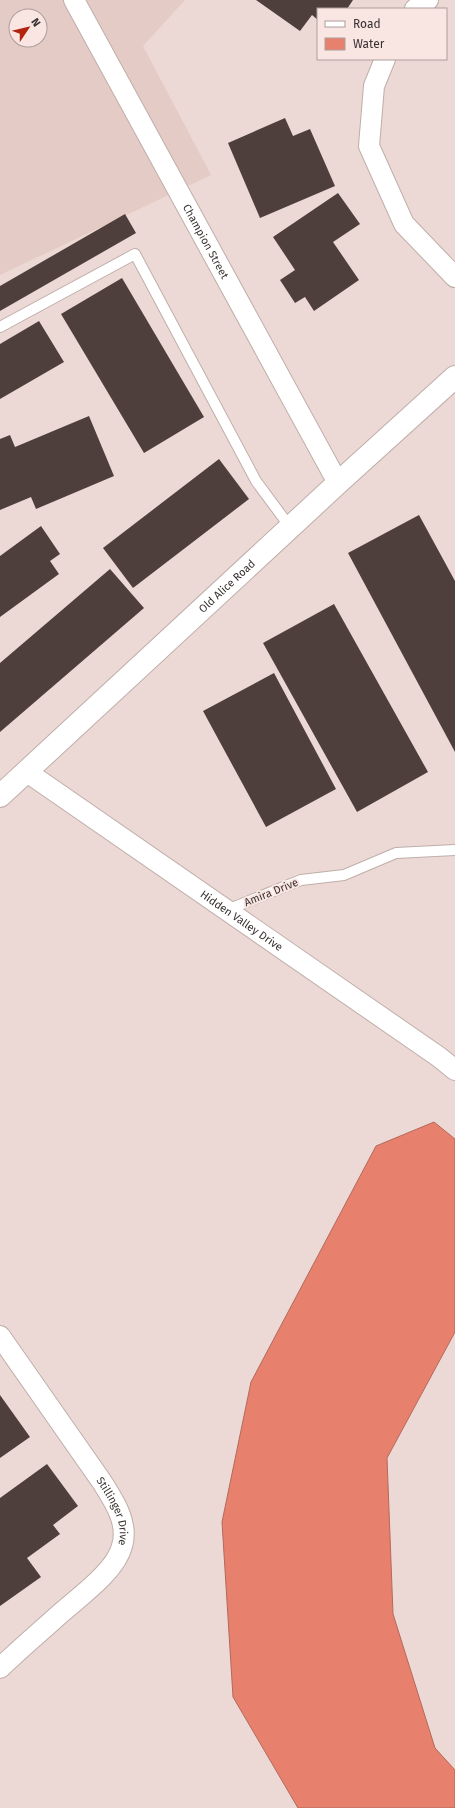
<svg xmlns="http://www.w3.org/2000/svg" width="455" height="1808" font-family="'Fira Sans',sans-serif">
  <style>
    .built { fill: #e5cbc5; fill-rule: evenodd }
    .water { fill: #e7816e; stroke: #b3695b }
    .building { fill: #4e3f3c }
    .lines { fill: none; stroke-linecap: round; stroke-linejoin: round }
    .lane-casing { stroke: #bfaeaa; stroke-width: 12 }
    .street-casing { stroke: #bfaeaa; stroke-width: 22 }
    .secondary-casing { stroke: #bfaeaa; stroke-width: 24 }
    .lane { stroke: #fff; stroke-width: 10 }
    .street { stroke: #fff; stroke-width: 20 }
    .secondary { stroke: #fff; stroke-width: 22 }
    .labels { text-anchor: middle; stroke-width: 4; stroke-linejoin: round; paint-order: stroke }
    .street-label { font-size: 11px; fill: #393230; stroke: #f9e6e3 }
  </style>
  <rect width="100%" height="100%" fill="#ecd9d5"/>
  <path class="built" d="M 0,0 L 185,0 L 143,46 L 211,175 L 0,275 ZM 16,16 L 40,16 L 40,40 L 16,40 Z"/>
  <path class="water" d="M 434,1122 L 455,1139 L 455,1332 L 387,1458 L 393,1614 L 435,1748 L 455,1770 L 455,1808 L 298,1808 L 233,1697 L 222,1522 L 251,1382 L 376,1146 Z"/>
  <path class="building" d="M 256,0 L 353,0 L 347,9 L 318,9 L 318,20 L 312,15 L 300,31 Z
    M 285,118 L 293,136 L 310,129 L 335,186 L 260,218 L 228,143 Z
    M 338,193 L 360,224 L 333,242 L 359,280 L 314,311 L 305,297 L 295,303 L 280,280 L 295,270 L 273,237 Z
    M 125,214 L 136,233 L 0,311 L 0,286 Z
    M 122,278 L 204,417 L 144,453 L 61,314 Z
    M 39,321 L 64,362 L 0,399 L 0,344 Z
    M 89,416 L 114,476 L 36,509 L 31,497 L 0,510 L 0,439 L 10,435 L 15,447 Z
    M 219,459 L 249,499 L 133,588 L 103,548 Z
    M 419,515 L 455,581 L 455,752 L 348,553 Z
    M 41,526 L 60,554 L 50,561 L 59,574 L 0,617 L 0,556 Z
    M 110,569 L 144,608 L 0,732 L 0,663 Z
    M 334,604 L 428,772 L 357,812 L 263,643 Z
    M 274,673 L 336,789 L 266,827 L 203,711 Z
    M 0,1395 L 30,1437 L 0,1458 Z
    M 47,1464 L 78,1506 L 53,1525 L 60,1534 L 27,1558 L 41,1577 L 0,1606 L 0,1498 Z"/>
  <g class="lines">
    <g class="lane-casing">
      <path id="lane" d="M 0,327 L 135,254 L 256,481 L 290,527
        M 227,910 L 301,880 L 344,875 L 396,853 L 455,850"/>
    </g>
    <g class="street-casing">
      <g id="street">
        <path id="s1" d="M 74,0 L 338,483"/>
        <path d="M 415,9 L 428,0"/>
        <path d="M 385,59 L 374,86 L 369,146 L 404,224 L 455,277"/>
        <path id="s2" d="M 27,772 L 439,1057 L 455,1070"/>
        <path id="s3" d="M 0,1336 L 102,1482 C 114,1501 129,1523 122,1546 C 116,1571 79,1597 61,1613 C 41,1631 20,1649 0,1668"/>
      </g>
    </g>
    <g class="secondary-casing">
      <g id="secondary">
        <path id="s4" d="M 0,796 L 338,483 L 455,377"/>
      </g>
    </g>
    <use href="#lane" class="lane"/>
    <use href="#street" class="street"/>
    <use href="#secondary" class="secondary"/>
  </g>
  <g class="labels">
    <g class="street-label">
      <text dy="4" stroke="none"><textPath href="#s1" startOffset="275">Champion Street</textPath></text>
      <text dy="4" stroke="none"><textPath href="#s4" startOffset="309">Old Alice Road</textPath></text>
      <text transform="translate(271 892) rotate(-22)" y="4">Amira Drive</text>
      <text dy="4" stroke="none"><textPath href="#s2" startOffset="261">Hidden Valley Drive</textPath></text>
      <text dy="4" stroke="none"><textPath href="#s3" startOffset="210">Stillinger Drive</textPath></text>
    </g>
  </g>
  <rect x="317" y="8" width="130" height="52" fill="#f9e6e3" stroke="#ac9e9b"/>
  <rect x="325" y="21" width="20" height="6" fill="#ffffff" stroke="#ac9e9b"/>
  <text x="353" y="28" font-size="12" fill="#393230">Road</text>
  <rect x="325" y="38" width="20" height="12" fill="#e7816e" stroke="#ac9e9b"/>
  <text x="353" y="48" font-size="12" fill="#393230">Water</text>
  <g transform="translate(28 28) rotate(55)"><circle r="19" fill="#f9e6e3" stroke="#ac9e9b"/>
  <path d="M0-3L7 15L0 10L-7 15Z" fill="#b2240e"/>
  <text y="-6" font-size="11" font-weight="bold" text-anchor="middle" fill="#393230">N</text>
  </g>
</svg>
